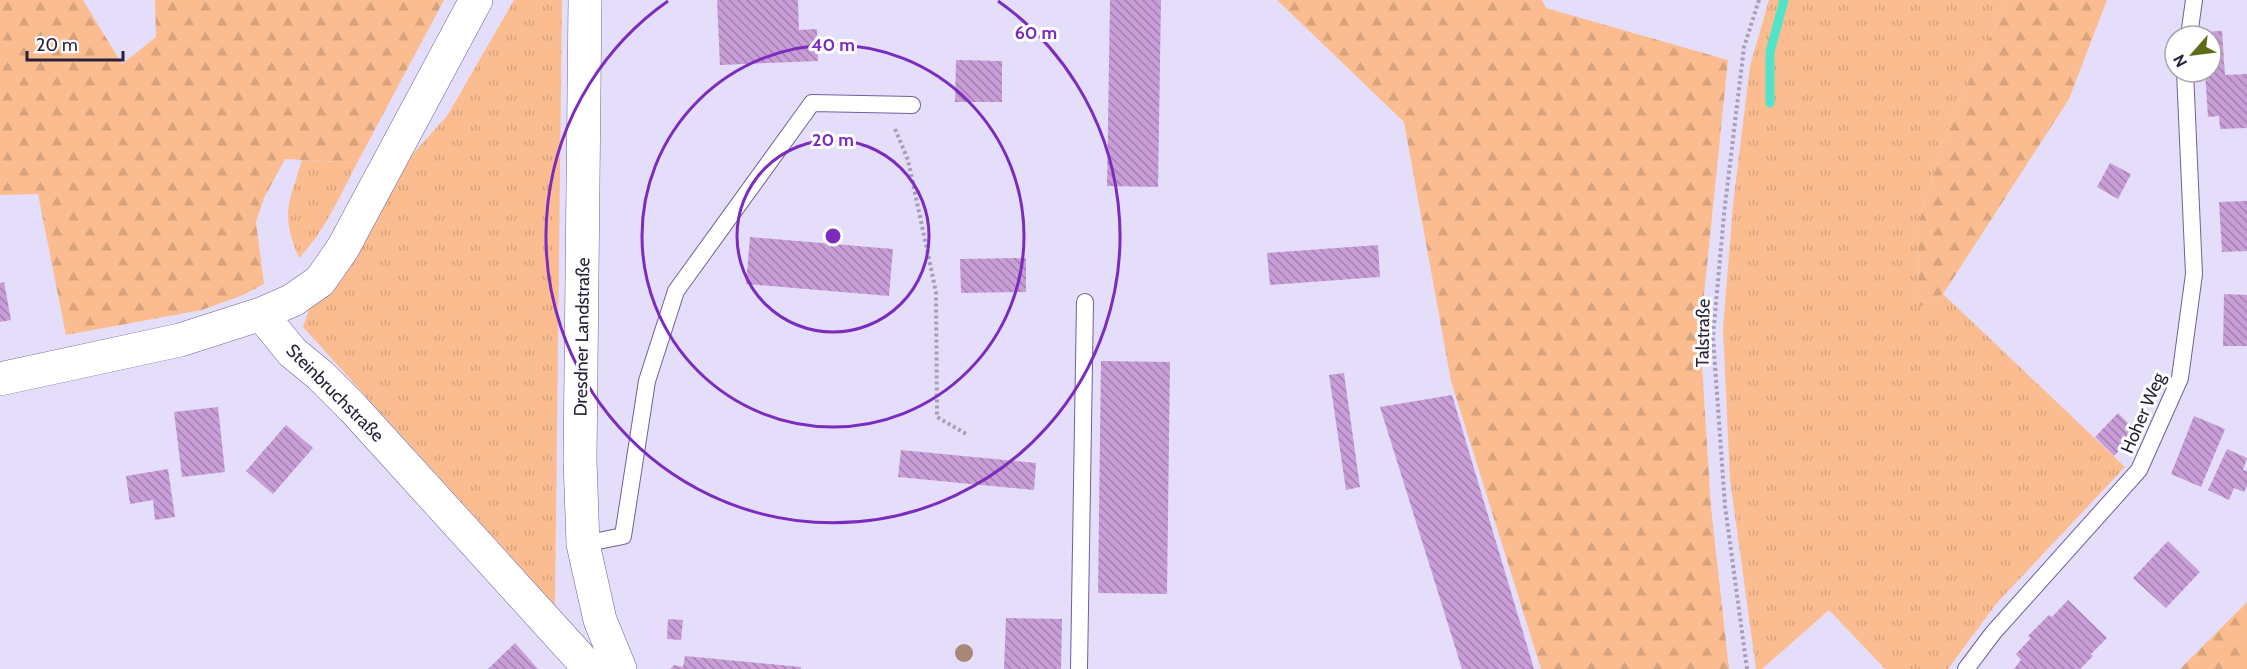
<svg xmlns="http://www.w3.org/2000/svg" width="2247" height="669" font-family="Cabin,sans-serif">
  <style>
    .grass { fill: url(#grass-tufts) }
    .forest { fill: url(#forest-firs) }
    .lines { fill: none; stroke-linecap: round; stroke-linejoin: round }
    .stream { stroke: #51e4c8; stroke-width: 9 }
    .building { fill: url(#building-back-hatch) }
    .service-casing { stroke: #735f9c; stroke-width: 18 }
    .minor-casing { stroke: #735f9c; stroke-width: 34 }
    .tertiary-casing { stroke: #735f9c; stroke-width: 34 }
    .path { stroke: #a79fba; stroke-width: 4; stroke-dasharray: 3 3; stroke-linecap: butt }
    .service { stroke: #fff; stroke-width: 16 }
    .minor { stroke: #fff; stroke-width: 33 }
    .tertiary { stroke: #fff; stroke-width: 33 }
    .tree { fill: #a88777 }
    .ring { fill: none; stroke: #7b2cbf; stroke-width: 3 }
    .labels { text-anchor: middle; stroke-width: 6; stroke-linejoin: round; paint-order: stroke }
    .street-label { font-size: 18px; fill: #29213a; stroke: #fff }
    .centre { fill: #7b2cbf; stroke: #fff; stroke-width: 3 }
    .ring-label { font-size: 18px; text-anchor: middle; font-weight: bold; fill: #7b2cbf; stroke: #fff; stroke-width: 6; stroke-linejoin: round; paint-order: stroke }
  </style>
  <defs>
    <pattern id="grass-tufts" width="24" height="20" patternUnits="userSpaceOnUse" patternTransform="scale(1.5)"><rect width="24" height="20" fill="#fbbd8f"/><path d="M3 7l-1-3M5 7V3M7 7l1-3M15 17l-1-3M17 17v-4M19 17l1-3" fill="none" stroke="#d7a27c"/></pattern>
    <pattern id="forest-firs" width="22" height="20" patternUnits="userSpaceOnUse" patternTransform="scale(1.5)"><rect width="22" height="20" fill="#fbbd8f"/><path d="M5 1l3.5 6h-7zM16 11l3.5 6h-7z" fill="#d7a27c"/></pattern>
    <pattern id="building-back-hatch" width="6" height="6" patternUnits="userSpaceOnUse" patternTransform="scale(1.5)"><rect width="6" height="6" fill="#c99dd7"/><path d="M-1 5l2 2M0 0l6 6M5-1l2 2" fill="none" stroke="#a380af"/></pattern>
  </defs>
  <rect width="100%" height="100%" fill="#e5defa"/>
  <path class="grass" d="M 514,0 L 562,0 L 555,605 L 303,327 L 310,307 L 410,157 L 447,116 Z
    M 1769,0 L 2007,0 L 1948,126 L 1918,225 L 1919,306 L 1943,294 L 2125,467 L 1996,604 L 1948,669 L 1885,669 L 1829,610 L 1762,669 L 1756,669 L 1730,479 L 1723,329 L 1733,205 L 1750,66 Z
    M 302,160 L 357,163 C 340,196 325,231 299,258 C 280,213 289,204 302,160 Z"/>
  <path class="forest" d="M 0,0 L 83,0 L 122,64 L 156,37 L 155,0 L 444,0 L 357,163 L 285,159 L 264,198 L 256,222 L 264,284 L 243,295 L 202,310 L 66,335 L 38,194 L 0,195 Z
    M 1277,0 L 1542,0 L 1546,8 L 1728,60 L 1700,334 L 1711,507 L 1729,669 L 1541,669 L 1451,381 L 1404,122 Z
    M 2007,0 L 2107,0 L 2069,99 L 1943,294 L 1919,307 L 1918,225 L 1948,126 Z
    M 2247,602 L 2247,669 L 2180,669 Z"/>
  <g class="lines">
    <path class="stream" d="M 1770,103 L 1770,52 L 1784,0"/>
  </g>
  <path class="building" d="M 717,0 L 798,0 L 799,30 L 817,29 L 818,61 L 720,65 Z
    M 1110,0 L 1161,0 L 1158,187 L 1107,186 Z
    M 2222,31 L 2225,75 L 2247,74 L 2247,128 L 2220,129 L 2219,116 L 2208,117 L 2205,72 L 2211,72 L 2211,36 L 2203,36 L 2202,32 Z
    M 956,60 L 1002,61 L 1002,102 L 955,102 Z
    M 2110,163 L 2131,174 L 2118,199 L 2097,187 Z
    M 2247,201 L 2247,251 L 2222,252 L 2219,202 Z
    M 750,237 L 893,249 L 889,296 L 746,284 Z
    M 1378,245 L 1380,277 L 1270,285 L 1267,253 Z
    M 1026,258 L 1026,292 L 961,293 L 960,259 Z
    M 4,282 L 11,320 L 0,322 L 0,283 Z
    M 2224,294 L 2247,295 L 2247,346 L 2223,346 Z
    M 1101,361 L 1170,362 L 1167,594 L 1098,593 Z
    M 1344,373 L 1360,487 L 1346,490 L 1329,375 Z
    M 1452,395 L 1534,669 L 1462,669 L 1380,407 Z
    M 218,407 L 225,472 L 182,477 L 174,412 Z
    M 2118,413 L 2137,432 L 2114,456 L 2095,437 Z
    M 2194,416 L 2225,429 L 2201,487 L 2171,474 Z
    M 286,425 L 313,448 L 273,494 L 246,471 Z
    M 2227,449 L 2247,458 L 2243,470 L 2247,471 L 2247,486 L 2244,492 L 2234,488 L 2229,500 L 2208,490 Z
    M 901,450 L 1036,463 L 1034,490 L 898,477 Z
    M 168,469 L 175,517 L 155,520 L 153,500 L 130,504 L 126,476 Z
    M 2168,541 L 2200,572 L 2166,608 L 2133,578 Z
    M 2068,600 L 2107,638 L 2091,654 L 2093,656 L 2080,669 L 2014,669 L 2021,660 L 2016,654 L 2031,638 L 2028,636 L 2049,615 L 2052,617 Z
    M 1006,618 L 1062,619 L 1061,669 L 1004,669 Z
    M 668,619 L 683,620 L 681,640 L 667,639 Z
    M 515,643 L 538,669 L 488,669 Z
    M 685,656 L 801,667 L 801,669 L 670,669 L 674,665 L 683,667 Z"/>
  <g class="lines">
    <g class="service-casing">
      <path id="service" d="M 2189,36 L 2194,0
        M 583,544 L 623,536 L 647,381 L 676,291 L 812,103 L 912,105
        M 1079,669 L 1085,302
        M 1966,669 L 1993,633 L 2139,470 L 2180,378 L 2194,274 L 2185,72"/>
    </g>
    <g class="minor-casing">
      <path id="minor" d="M 261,314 L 292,352 L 320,375 L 353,408 L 590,669
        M 0,379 L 180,340 L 261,314 L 293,300 L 320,281 L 343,248 L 476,0"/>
    </g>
    <g class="tertiary-casing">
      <path id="tertiary" d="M 585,0 L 580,460 L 583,544 L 600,620 L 620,669"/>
    </g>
    <path class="path" d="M 895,129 L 908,160 L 936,292 L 937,417 L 968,435
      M 1747,669 L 1725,506 L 1713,337 L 1724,214 L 1744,47 L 1759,0"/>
    <use href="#service" class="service"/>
    <use href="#minor" class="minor"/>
    <use href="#tertiary" class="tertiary"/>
  </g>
  <circle class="tree" cx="964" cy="653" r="9"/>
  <g class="ring">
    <circle cx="833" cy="236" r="96"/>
    <circle cx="833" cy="236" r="191"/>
    <path d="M998 1A287 287 0 1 1 668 1"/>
  </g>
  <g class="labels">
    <g class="street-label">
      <text transform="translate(1703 333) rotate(-89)" y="6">Talstraße</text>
      <text transform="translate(582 337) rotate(-89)" y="6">Dresdner Landstraße</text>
      <text transform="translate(335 393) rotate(45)" y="6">Steinbruchstraße</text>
      <text transform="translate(2143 413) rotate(-67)" y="6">Hoher Weg</text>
    </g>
  </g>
  <circle cx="833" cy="236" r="9" class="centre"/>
  <g class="ring-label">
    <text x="1036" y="39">60 m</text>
    <text x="833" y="51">40 m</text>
    <text x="833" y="146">20 m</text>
  </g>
  <g transform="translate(2193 54) rotate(242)"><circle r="28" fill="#ffffff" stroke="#a9a6b0" stroke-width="1.5"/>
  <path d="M0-4.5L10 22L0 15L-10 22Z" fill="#606d17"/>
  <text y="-9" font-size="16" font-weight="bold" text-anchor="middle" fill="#29213a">N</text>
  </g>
  <path d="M27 51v9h96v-9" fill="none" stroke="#29213a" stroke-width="3"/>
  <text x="36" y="51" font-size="18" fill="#29213a" stroke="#ffffff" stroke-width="4.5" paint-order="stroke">20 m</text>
</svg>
